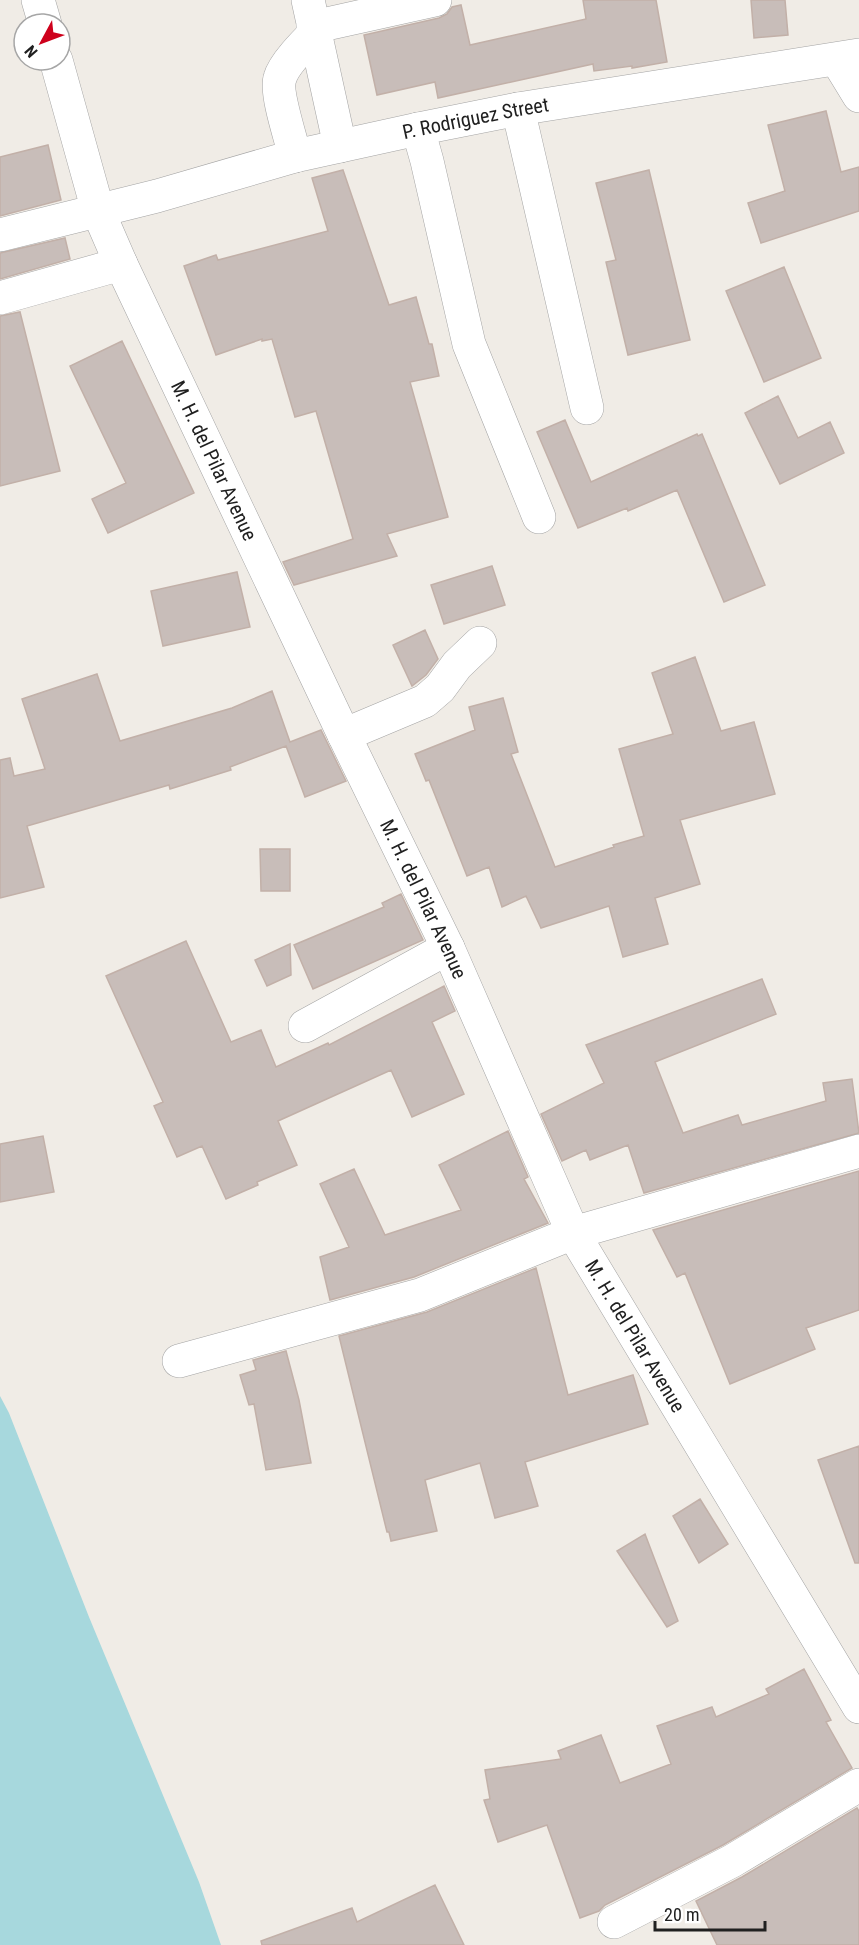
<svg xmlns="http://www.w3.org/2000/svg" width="859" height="1945" font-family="'Roboto Condensed',sans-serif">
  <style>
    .water { fill: #a7d8dd }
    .building { fill: #c8bdb9; stroke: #c2b0a8; stroke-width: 1.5 }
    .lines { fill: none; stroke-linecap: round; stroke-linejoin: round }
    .minor-casing { stroke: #a4a4a4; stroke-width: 34 }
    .minor { stroke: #fff; stroke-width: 33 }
    .labels { text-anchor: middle; stroke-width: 5; stroke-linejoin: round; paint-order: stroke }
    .street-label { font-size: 20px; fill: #202020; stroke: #fff }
  </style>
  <rect width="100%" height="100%" fill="#f0ece6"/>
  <path class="water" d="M 0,1396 L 9,1413 L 89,1617 L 199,1882 L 221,1945 L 0,1945 Z"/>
  <path class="building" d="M 583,0 L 656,0 L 667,62 L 632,68 L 632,66 L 594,71 L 593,64 L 438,98 L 435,82 L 377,95 L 364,35 L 439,18 L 447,14 L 452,7 L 461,5 L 470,45 L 586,19 Z
    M 751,0 L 785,0 L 788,35 L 754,38 Z
    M 826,111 L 841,172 L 859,167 L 859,211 L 761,243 L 748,203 L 785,191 L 768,125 Z
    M 48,145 L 61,200 L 0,216 L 0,157 Z
    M 343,170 L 389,305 L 416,297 L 429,344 L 432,344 L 439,376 L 410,382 L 448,517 L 387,534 L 397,556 L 294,585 L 283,562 L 353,539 L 316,411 L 295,417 L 272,339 L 262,341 L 262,339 L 216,355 L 184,266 L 216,255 L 218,260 L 328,231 L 312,178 Z
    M 649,170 L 690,340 L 628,355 L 606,262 L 616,260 L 596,183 Z
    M 65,238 L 70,259 L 0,279 L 0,253 Z
    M 784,267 L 821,358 L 764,382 L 726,291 Z
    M 20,312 L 60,471 L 0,486 L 0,316 Z
    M 122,341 L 194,493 L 108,533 L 92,499 L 126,483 L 70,366 Z
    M 778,396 L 798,438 L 830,422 L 844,453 L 780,484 L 745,413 Z
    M 565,420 L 591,482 L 697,434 L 698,436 L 702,434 L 765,585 L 724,602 L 677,490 L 628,511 L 627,508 L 578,528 L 537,432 Z
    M 492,566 L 505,605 L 444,624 L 431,585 Z
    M 237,572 L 250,627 L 163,646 L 151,591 Z
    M 425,630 L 438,659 L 426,675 L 412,686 L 393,645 Z
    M 695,657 L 721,731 L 754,722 L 775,794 L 680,820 L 700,884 L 655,898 L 668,944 L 623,957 L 609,906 L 541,928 L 526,896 L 502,907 L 489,867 L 467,876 L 429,780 L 426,781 L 415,754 L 475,730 L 469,707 L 503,698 L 518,752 L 511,754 L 555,867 L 614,847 L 613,845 L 644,836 L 619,749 L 673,734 L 652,673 Z
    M 97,674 L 120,741 L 232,708 L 272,691 L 290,742 L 321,730 L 346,781 L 305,797 L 286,746 L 230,767 L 231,770 L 170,789 L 169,785 L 27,826 L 44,887 L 0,898 L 0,760 L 10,758 L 14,776 L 45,769 L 22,699 Z
    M 260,849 L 290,849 L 290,891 L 261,891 Z
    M 401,894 L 423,940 L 313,989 L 294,945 L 384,907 L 382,903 Z
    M 186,941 L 231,1042 L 261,1030 L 276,1067 L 328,1043 L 329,1045 L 444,986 L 455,1011 L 432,1022 L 464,1094 L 412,1117 L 391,1070 L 278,1121 L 297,1165 L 257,1182 L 258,1185 L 226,1199 L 202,1146 L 177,1157 L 154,1106 L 163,1102 L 106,976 Z
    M 290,944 L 291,975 L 267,986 L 255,960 Z
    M 762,979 L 776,1014 L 655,1062 L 683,1133 L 738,1115 L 742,1125 L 826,1101 L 823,1083 L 852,1079 L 859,1133 L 644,1193 L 628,1145 L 590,1160 L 586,1150 L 562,1161 L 541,1114 L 604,1083 L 586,1045 Z
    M 508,1131 L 528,1177 L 524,1179 L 548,1223 L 414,1277 L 330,1300 L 320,1257 L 349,1247 L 320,1184 L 354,1169 L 385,1235 L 461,1210 L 439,1165 Z
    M 43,1136 L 54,1192 L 0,1202 L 0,1144 Z
    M 859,1171 L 859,1310 L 806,1328 L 815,1349 L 730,1384 L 685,1273 L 677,1277 L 653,1230 Z
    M 536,1268 L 568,1395 L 633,1375 L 648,1424 L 525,1462 L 538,1506 L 495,1518 L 480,1463 L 425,1480 L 437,1531 L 391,1541 L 389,1532 L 387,1532 L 339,1336 L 427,1312 Z
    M 286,1351 L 299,1400 L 311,1463 L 266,1470 L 254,1404 L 249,1405 L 240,1375 L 256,1370 L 253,1360 Z
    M 859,1446 L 859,1563 L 855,1563 L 818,1460 Z
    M 700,1499 L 728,1544 L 699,1563 L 673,1516 Z
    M 645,1534 L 678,1621 L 667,1627 L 617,1551 Z
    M 804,1669 L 831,1720 L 826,1722 L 852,1768 L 723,1845 L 605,1905 L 599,1911 L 580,1918 L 547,1825 L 498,1842 L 484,1800 L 490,1799 L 485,1770 L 561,1759 L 558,1751 L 601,1735 L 620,1783 L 671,1764 L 657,1726 L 712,1707 L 716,1717 L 769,1694 L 766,1689 Z
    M 857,1808 L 859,1811 L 859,1945 L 717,1945 L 696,1901 L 742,1877 Z
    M 435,1885 L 464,1945 L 262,1945 L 261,1941 L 352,1908 L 357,1922 Z"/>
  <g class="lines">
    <g class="minor-casing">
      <g id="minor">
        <path d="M 38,0 L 45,24"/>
        <path d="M 308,0 L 340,146"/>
        <path d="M 313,27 L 435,0"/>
        <path id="s1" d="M 56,60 L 98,211 L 121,264 L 344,735 L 448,948 L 573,1233 L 859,1707"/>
        <path d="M 837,60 L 859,96"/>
        <path d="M 518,109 L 587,408"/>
        <path d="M 418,129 L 427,161 L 469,344 L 539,517"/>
        <path d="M 295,156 C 291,139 275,92 280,78 C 284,64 305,43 315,33"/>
        <path id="s2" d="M 0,235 L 157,196 L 295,156 L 418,129 L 518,109 L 859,55"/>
        <path d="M 0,298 L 121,264"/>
        <path d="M 344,735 L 425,701 L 440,688 L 457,665 L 480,643"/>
        <path d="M 305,1026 L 448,948"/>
        <path d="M 179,1361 L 420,1295 L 573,1233 L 859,1151"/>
        <path d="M 614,1922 L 732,1861 L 859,1785"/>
      </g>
    </g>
    <use href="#minor" class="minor"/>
  </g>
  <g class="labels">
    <g class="street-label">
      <text dy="7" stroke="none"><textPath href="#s2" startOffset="490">P. Rodriguez Street</textPath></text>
      <text dy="7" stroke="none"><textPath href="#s1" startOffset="432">M. H. del Pilar Avenue</textPath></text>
      <text dy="7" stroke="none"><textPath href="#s1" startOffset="918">M. H. del Pilar Avenue</textPath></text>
      <text dy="7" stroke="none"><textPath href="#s1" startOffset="1404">M. H. del Pilar Avenue</textPath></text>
    </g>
  </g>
  <g transform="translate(42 42) rotate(229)"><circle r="28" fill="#ffffff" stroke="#a6a6a6" stroke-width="1.5"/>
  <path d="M0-4.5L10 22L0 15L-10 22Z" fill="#ce011c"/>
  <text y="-9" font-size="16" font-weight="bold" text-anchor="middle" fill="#202020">N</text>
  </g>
  <path d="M655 1921v9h110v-9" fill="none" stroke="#202020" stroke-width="3"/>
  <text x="664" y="1921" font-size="18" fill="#202020" stroke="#ffffff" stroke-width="4.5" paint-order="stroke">20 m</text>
</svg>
